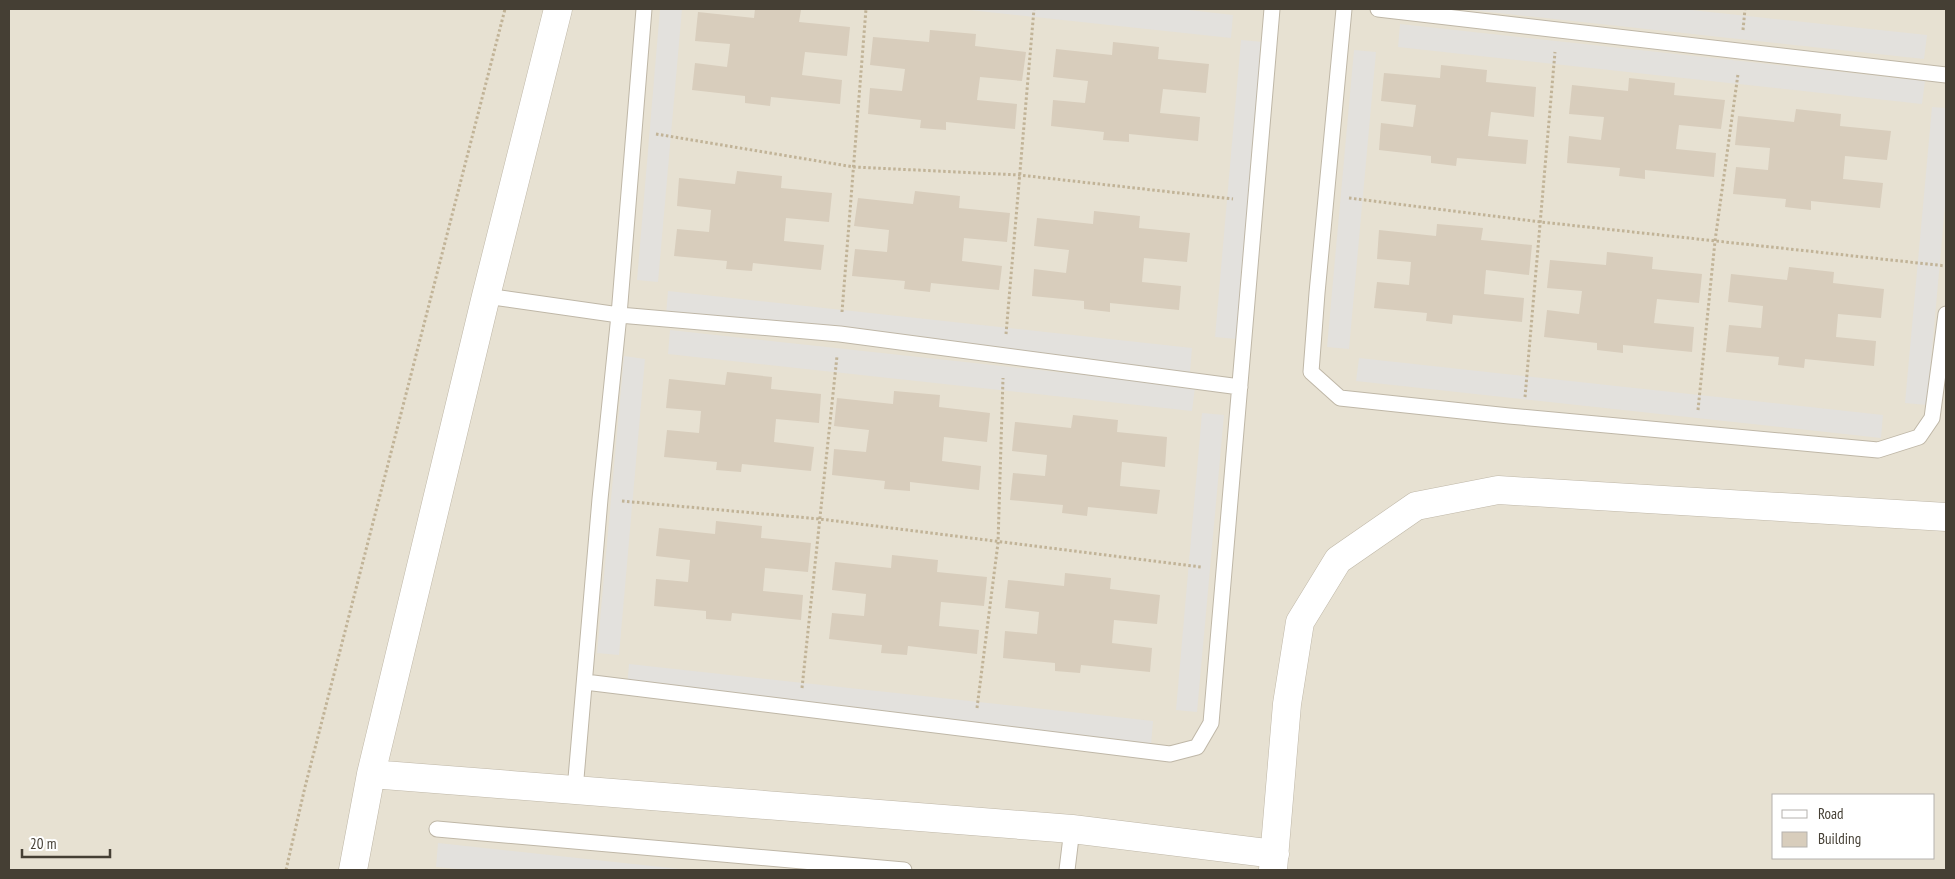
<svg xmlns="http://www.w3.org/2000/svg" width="1955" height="879" font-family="'PT Sans Narrow',sans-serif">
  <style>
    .residential { fill: #e7e1d2; fill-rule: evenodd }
    .parking { fill: #e3e1dd }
    .building { fill: #d8cdbc }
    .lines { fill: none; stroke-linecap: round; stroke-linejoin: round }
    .service-casing { stroke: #bfb7a7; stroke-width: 17 }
    .minor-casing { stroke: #bfb7a7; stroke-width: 29 }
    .path { stroke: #c1b397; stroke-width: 3; stroke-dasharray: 2.5 2.5; stroke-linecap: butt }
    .service { stroke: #fff; stroke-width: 15 }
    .minor { stroke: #fff; stroke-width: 28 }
  </style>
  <rect width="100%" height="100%" fill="#f3efe4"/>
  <path class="residential" d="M 9,9 L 1946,9 L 1946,870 L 9,870 ZM 1774,795 L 1934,795 L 1934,858 L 1774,858 Z"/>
  <path class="parking" d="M 660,9 L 682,9 L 658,282 L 637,280 Z
    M 960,9 L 1180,9 L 1233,15 L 1231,38 Z
    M 1461,9 L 1682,9 L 1927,35 L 1924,59 Z
    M 1400,24 L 1925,81 L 1922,104 L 1398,47 Z
    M 1241,40 L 1263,42 L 1236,339 L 1215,337 Z
    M 1354,50 L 1376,52 L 1349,349 L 1327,347 Z
    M 1932,107 L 1946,108 L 1946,195 L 1927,405 L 1905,403 Z
    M 668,291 L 1192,348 L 1190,372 L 666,315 Z
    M 670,330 L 1195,387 L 1192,411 L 668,354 Z
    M 624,356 L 645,359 L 619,655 L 597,653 Z
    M 1359,358 L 1883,415 L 1881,438 L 1356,381 Z
    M 1202,413 L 1224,415 L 1197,712 L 1176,710 Z
    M 629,664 L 1153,721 L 1151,745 L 627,688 Z
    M 438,843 L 689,870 L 468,870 L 436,867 Z"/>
  <path class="building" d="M 755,9 L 801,10 L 799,22 L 850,27 L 847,56 L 805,52 L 802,75 L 842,80 L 840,104 L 771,97 L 770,106 L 745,103 L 745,96 L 692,90 L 695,63 L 727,67 L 730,44 L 695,41 L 698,12 L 754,18 Z
    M 930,30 L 976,34 L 975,46 L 1026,52 L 1022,81 L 980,77 L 977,100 L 1017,104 L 1015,129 L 946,122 L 946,130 L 920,128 L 921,120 L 868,114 L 870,88 L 902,91 L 905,69 L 870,65 L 873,37 L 929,42 Z
    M 1113,42 L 1159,47 L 1158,59 L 1209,64 L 1206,93 L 1163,89 L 1160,113 L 1200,117 L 1198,141 L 1129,134 L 1129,142 L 1103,140 L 1104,132 L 1051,126 L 1053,100 L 1085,103 L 1088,81 L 1053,77 L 1056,49 L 1112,55 Z
    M 1441,65 L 1487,70 L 1486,82 L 1536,87 L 1534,117 L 1491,112 L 1488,136 L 1528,140 L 1526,164 L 1457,158 L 1456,166 L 1431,163 L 1431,156 L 1379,150 L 1381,123 L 1413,127 L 1416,105 L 1381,101 L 1384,73 L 1440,78 Z
    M 1629,78 L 1675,83 L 1674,95 L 1725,100 L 1721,129 L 1679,125 L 1676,149 L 1716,153 L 1714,177 L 1645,170 L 1645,179 L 1619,176 L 1620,168 L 1567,163 L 1569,136 L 1601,140 L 1604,117 L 1569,114 L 1572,85 L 1628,91 Z
    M 1796,109 L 1841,114 L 1840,126 L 1891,131 L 1887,160 L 1845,156 L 1843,179 L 1883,183 L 1880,208 L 1811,201 L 1811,210 L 1785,207 L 1786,199 L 1733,194 L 1736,167 L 1768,170 L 1770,148 L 1735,145 L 1738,116 L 1794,122 Z
    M 737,171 L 782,176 L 781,188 L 832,193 L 829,222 L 786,218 L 784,241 L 824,245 L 821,270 L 753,263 L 752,271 L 726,269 L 727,261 L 674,256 L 677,229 L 709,232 L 711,210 L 677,206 L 679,178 L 735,184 Z
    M 915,191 L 960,196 L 959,208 L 1010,213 L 1007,242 L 964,238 L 962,261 L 1002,266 L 999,290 L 931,283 L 930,292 L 904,289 L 905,281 L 852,276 L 855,249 L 887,252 L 889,230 L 854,226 L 858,198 L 913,204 Z
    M 1094,211 L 1140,216 L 1139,228 L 1190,233 L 1187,262 L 1144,258 L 1142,282 L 1181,286 L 1179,310 L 1110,303 L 1110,312 L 1084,309 L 1084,301 L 1032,296 L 1034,269 L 1066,273 L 1069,250 L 1034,246 L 1037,218 L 1093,224 Z
    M 1437,224 L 1483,228 L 1481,240 L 1532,245 L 1529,275 L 1486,270 L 1484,294 L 1524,298 L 1522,322 L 1453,315 L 1452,324 L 1426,321 L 1427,313 L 1374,308 L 1377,282 L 1409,285 L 1411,262 L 1377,259 L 1379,230 L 1436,236 Z
    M 1607,252 L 1653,257 L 1652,269 L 1702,274 L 1699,303 L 1657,299 L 1654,323 L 1694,327 L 1692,352 L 1623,345 L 1623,353 L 1597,350 L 1597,343 L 1544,337 L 1547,310 L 1579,314 L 1582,291 L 1547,288 L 1550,260 L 1606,265 Z
    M 1789,267 L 1834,272 L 1833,283 L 1884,289 L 1881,318 L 1838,314 L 1836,337 L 1876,341 L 1874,366 L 1805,359 L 1804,368 L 1778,365 L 1779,357 L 1726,352 L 1729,325 L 1761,328 L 1763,306 L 1728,302 L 1731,274 L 1787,280 Z
    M 727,372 L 772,377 L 771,389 L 821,394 L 819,423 L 776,419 L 774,442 L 814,447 L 811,471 L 742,464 L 741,472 L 716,470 L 717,462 L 664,457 L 667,430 L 699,433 L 701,411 L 666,408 L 669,379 L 725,385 Z
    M 894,391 L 940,395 L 939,407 L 990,413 L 987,442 L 944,437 L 942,461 L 981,466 L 979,490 L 910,482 L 910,491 L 884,489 L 885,481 L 832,475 L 834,449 L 866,452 L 869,430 L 834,426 L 837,398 L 893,404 Z
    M 1073,415 L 1118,420 L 1117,432 L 1167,437 L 1165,467 L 1122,462 L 1120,486 L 1160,490 L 1157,514 L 1088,507 L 1087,516 L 1062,513 L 1063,505 L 1010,500 L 1013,473 L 1045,476 L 1047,455 L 1012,451 L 1015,422 L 1071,428 Z
    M 716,521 L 762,526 L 761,538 L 811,543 L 808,572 L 765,568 L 763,591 L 803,595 L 801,620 L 732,613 L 731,621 L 706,619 L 706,611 L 654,606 L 656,579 L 688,582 L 690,560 L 656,556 L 659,528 L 715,534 Z
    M 892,555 L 938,560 L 937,572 L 987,577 L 984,606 L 941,602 L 939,626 L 979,630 L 977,654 L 908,646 L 907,655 L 881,653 L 882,645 L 829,639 L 832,613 L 864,616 L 866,594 L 832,590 L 835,562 L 891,568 Z
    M 1065,573 L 1111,578 L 1110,589 L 1160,595 L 1157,624 L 1114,620 L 1112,643 L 1152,648 L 1150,672 L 1081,665 L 1080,673 L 1055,671 L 1055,663 L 1003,658 L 1005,631 L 1037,634 L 1039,612 L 1005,608 L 1008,580 L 1064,586 Z"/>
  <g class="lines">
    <g class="service-casing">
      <path id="service" d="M 1344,9 L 1317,293 L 1311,372 L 1340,398 L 1509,416 L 1878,450 L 1919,437 L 1932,418 L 1946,314
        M 1378,9 L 1946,75
        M 486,296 L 619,315 L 840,334 L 1240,387
        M 585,682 L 1170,754 L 1197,747 L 1211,723 L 1272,9
        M 575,790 L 600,499 L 619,315 L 644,9
        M 437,829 L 904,870
        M 1067,870 L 1072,829"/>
    </g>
    <g class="minor-casing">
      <path id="minor" d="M 371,774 L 1072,829 L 1275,854
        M 353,870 L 371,774 L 486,296 L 558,9
        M 1273,870 L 1287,704 L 1300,622 L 1338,560 L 1416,506 L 1498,490 L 1946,517"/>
    </g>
    <path class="path" d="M 1743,30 L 1745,9
      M 656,134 L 854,167 L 1019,175 L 1233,199
      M 1349,198 L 1541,222 L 1946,266
      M 842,312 L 866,9
      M 1006,334 L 1034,9
      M 1525,397 L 1555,52
      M 1698,410 L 1715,241 L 1738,74
      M 622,501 L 820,519 L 1201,567
      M 802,688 L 837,356
      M 977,708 L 998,543 L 1003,378
      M 286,870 L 305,787 L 505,9"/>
    <use href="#service" class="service"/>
    <use href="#minor" class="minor"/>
  </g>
  <rect width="1955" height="879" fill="none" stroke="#453f34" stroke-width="20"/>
  <rect x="1772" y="794" width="162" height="65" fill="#ffffff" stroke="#b5b2ae"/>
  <rect x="1782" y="810" width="25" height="8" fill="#ffffff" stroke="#b5b2ae"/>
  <text x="1818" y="819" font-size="15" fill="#453f34">Road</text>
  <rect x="1782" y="832" width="25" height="15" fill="#d8cdbc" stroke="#b5b2ae"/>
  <text x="1818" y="844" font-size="15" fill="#453f34">Building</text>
  <path d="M22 849v8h88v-8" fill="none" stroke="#453f34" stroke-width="2.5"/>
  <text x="30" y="849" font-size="15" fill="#453f34" stroke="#ffffff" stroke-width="4" paint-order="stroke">20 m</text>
</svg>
